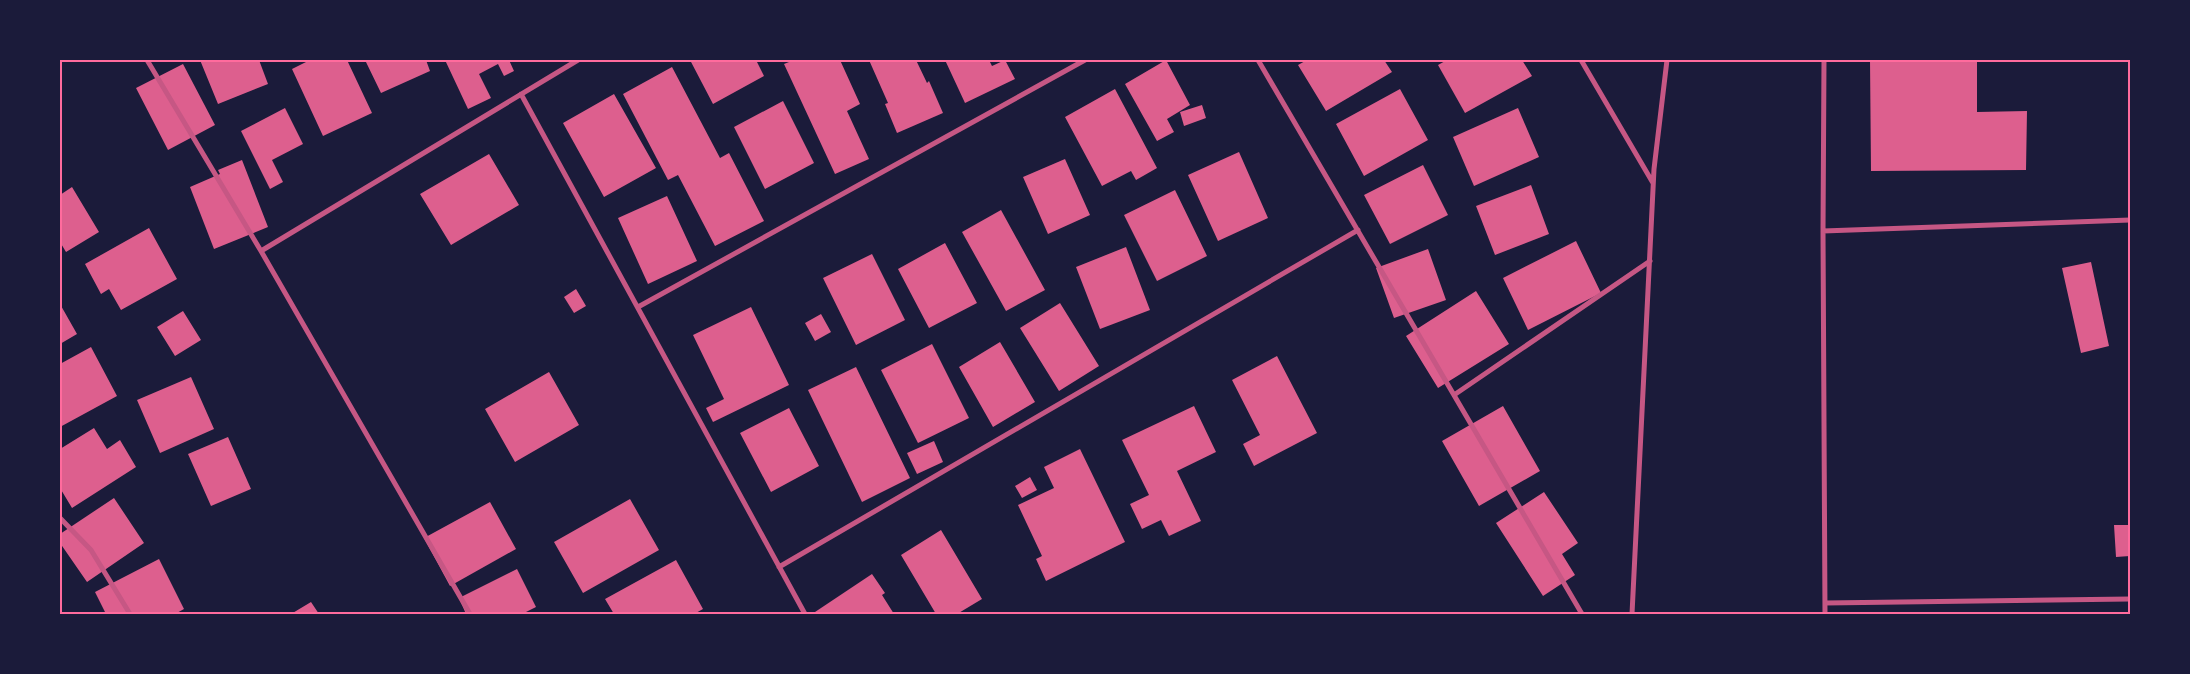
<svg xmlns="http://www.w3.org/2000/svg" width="2190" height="674" font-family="'Open Sans',sans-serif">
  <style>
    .building { fill: #dd5f8e }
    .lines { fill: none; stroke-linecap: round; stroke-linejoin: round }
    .minor { stroke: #c65784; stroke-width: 5 }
    .neatline { fill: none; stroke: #ff6b9d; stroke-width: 2 }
  </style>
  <rect width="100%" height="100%" fill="#1b1b3a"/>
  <path class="building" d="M 200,60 L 259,60 L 268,84 L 218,104 Z
    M 310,60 L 347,60 L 372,113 L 323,136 L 292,69 Z
    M 365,60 L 426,60 L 430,71 L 381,93 Z
    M 445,60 L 509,60 L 514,71 L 504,76 L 498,64 L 479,74 L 491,98 L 468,109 Z
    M 690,60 L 756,60 L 764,76 L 713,104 Z
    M 794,60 L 840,60 L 860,104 L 847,111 L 869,159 L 835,174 L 784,64 Z
    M 869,60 L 916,60 L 927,83 L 929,81 L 943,113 L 897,133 L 885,104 L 888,103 Z
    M 945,60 L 989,60 L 992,66 L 1005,60 L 1015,79 L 965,103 Z
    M 1166,60 L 1190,105 L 1167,119 L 1174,132 L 1157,141 L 1125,84 Z
    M 1307,60 L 1384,60 L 1392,72 L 1326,111 L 1298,65 Z
    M 1447,60 L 1522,60 L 1532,76 L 1465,113 L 1438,65 Z
    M 1870,60 L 1977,62 L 1977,112 L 2027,111 L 2026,170 L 1871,171 Z
    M 183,64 L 215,125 L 168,150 L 136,88 Z
    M 672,67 L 720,158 L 729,153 L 764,221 L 715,246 L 678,175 L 668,180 L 623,94 Z
    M 1115,89 L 1157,168 L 1136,180 L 1131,171 L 1102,186 L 1065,117 Z
    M 1400,89 L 1428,140 L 1364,176 L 1336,124 Z
    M 614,94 L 656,168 L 604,197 L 563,123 Z
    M 783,101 L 814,163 L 765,189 L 734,127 Z
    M 1202,105 L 1206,118 L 1184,126 L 1180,112 Z
    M 285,108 L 303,144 L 272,160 L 283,182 L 270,189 L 241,131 Z
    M 1518,108 L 1539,157 L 1474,186 L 1453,137 Z
    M 1239,152 L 1268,218 L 1218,241 L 1188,175 Z
    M 489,154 L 519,205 L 451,245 L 420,194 Z
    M 1065,159 L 1090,215 L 1048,234 L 1023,177 Z
    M 242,160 L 268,227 L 214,249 L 190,187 L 220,174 L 218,170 Z
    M 1423,165 L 1448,215 L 1390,244 L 1364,195 Z
    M 1531,185 L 1549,234 L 1495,255 L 1476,206 Z
    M 72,187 L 99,232 L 66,252 L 60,242 L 60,195 Z
    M 1175,190 L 1207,256 L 1157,281 L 1124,215 Z
    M 667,196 L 697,261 L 648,284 L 618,218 Z
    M 1001,210 L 1045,290 L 1006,311 L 962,232 Z
    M 149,228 L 177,279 L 121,310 L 109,289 L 101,294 L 85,264 Z
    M 1576,241 L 1601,293 L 1528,330 L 1503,278 Z
    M 945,243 L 977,303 L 929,328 L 898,269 Z
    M 1126,247 L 1150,310 L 1100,329 L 1076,267 Z
    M 1428,249 L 1446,300 L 1394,318 L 1376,268 Z
    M 872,254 L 905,320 L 856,345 L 823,278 Z
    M 2091,262 L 2109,346 L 2081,353 L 2062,268 Z
    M 576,289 L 586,306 L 574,313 L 564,297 Z
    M 1476,291 L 1509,344 L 1438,388 L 1406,336 Z
    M 1060,303 L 1099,366 L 1059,391 L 1020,328 Z
    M 60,304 L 77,334 L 60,344 Z
    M 751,307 L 789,385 L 713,422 L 706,408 L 724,399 L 693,335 Z
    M 183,311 L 201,340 L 175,356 L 157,327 Z
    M 821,314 L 831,332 L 815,341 L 805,323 Z
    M 1000,342 L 1035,402 L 993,427 L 959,367 Z
    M 932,344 L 969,418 L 918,443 L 881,370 Z
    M 91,347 L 117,396 L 60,427 L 60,364 Z
    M 1277,356 L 1317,433 L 1254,466 L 1243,444 L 1260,435 L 1232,380 Z
    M 856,367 L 910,478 L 862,502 L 808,390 Z
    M 549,372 L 579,425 L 515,462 L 485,409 Z
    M 191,377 L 214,429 L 160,453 L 137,400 Z
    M 1194,406 L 1216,452 L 1177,471 L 1201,521 L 1169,536 L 1161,520 L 1142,529 L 1130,504 L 1149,495 L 1122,440 Z
    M 1503,406 L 1540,471 L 1479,506 L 1442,441 Z
    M 789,408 L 819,466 L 771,492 L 740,433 Z
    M 94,428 L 107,449 L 120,440 L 136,467 L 72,508 L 60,488 L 60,449 Z
    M 228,437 L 251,489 L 211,506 L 188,454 Z
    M 934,441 L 943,462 L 917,474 L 907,453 Z
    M 1080,449 L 1125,542 L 1046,581 L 1036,559 L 1042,556 L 1018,505 L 1054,488 L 1044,467 Z
    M 1030,477 L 1037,490 L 1022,498 L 1015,486 Z
    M 1544,492 L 1578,543 L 1562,554 L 1575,575 L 1543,596 L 1496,523 Z
    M 114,498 L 144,543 L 87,582 L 60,543 L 60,534 Z
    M 630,499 L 659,550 L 583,593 L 554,542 Z
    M 490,502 L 516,549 L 450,586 L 424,538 Z
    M 2114,525 L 2130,525 L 2130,556 L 2116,557 Z
    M 941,530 L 982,599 L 957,614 L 936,614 L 901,555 Z
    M 159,559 L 184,609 L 175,614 L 106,614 L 95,592 Z
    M 676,560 L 703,609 L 694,614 L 614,614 L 605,599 Z
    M 517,569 L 536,607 L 522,614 L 466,614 L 459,598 Z
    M 872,574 L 885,593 L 882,595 L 894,614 L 817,614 L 815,612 Z
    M 311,602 L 319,614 L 291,614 Z"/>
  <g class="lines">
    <path class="minor" d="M 147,60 L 261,251 L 470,614
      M 1258,60 L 1582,614
      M 1581,60 L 1653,183
      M 1824,60 L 1823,231 L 1825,614
      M 521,94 L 805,614
      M 1823,231 L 2130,220
      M 261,251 L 578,60
      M 638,307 L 1085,60
      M 1454,395 L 1650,261
      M 60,518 L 91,550 L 130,614
      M 779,567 L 1358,230
      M 1825,603 L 2130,599
      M 1632,614 L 1654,169 L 1667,60"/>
  </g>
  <rect width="2190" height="674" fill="none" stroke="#1b1b3a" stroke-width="122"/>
  <rect x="61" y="61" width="2068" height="552" class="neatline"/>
</svg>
